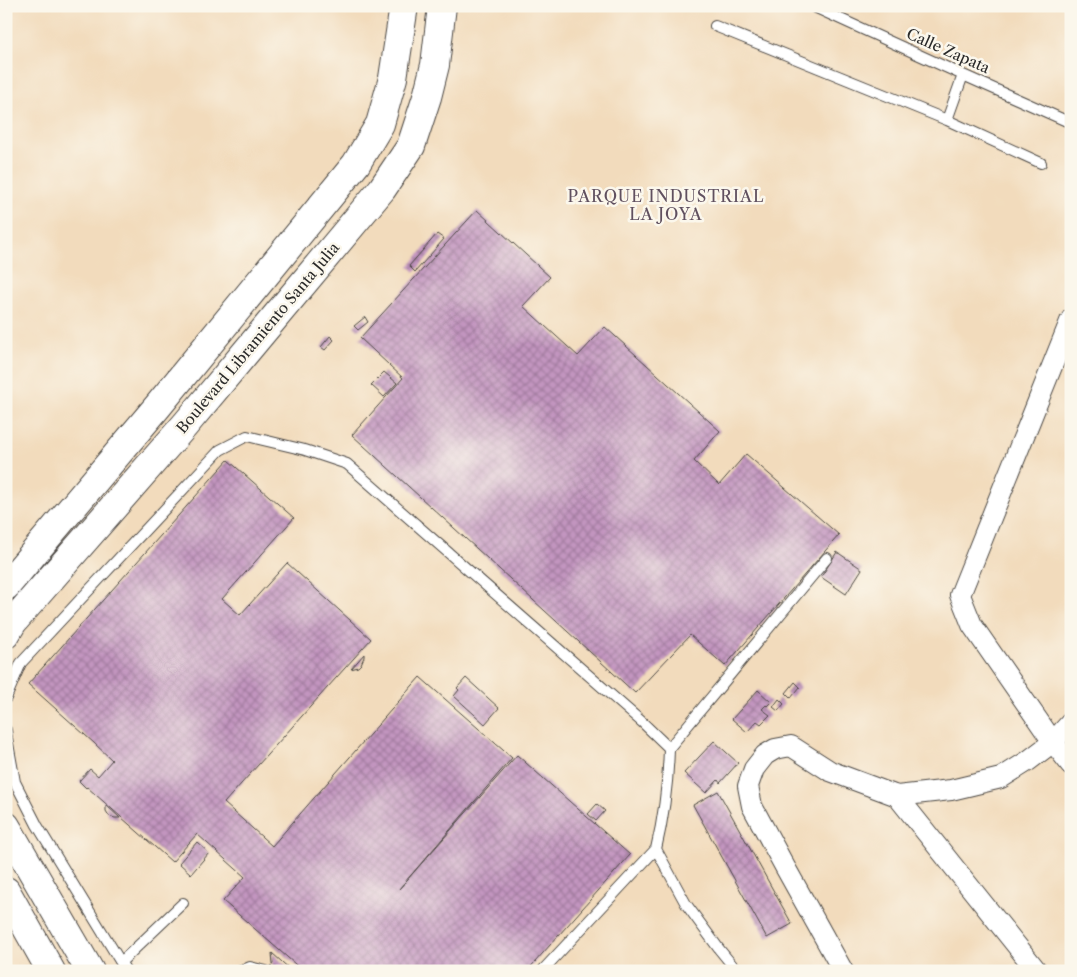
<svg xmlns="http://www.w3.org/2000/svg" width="1077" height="977" font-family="'Libre Caslon Text',serif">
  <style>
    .building { fill: url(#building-cross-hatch) }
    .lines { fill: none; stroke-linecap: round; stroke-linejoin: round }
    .service-casing { stroke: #494541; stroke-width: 12 }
    .minor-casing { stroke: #494541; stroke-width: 22 }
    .primary-casing { stroke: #494541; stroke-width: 30 }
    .service { stroke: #fff; stroke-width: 10 }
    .minor { stroke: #fff; stroke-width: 20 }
    .primary { stroke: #fff; stroke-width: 28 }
    .labels { text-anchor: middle; stroke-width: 5; stroke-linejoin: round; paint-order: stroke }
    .street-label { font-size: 15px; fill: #2b2b2b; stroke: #fbf7ec }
    .neighbourhood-label { font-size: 16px; letter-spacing: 1px; fill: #60505f; stroke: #fbf7ec }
  </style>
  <defs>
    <pattern id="building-cross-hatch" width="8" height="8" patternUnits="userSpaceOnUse" patternTransform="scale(1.25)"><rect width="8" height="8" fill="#c395c0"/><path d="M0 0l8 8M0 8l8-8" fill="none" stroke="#9f7a9c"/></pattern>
  </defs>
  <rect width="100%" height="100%" fill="#fbf7ec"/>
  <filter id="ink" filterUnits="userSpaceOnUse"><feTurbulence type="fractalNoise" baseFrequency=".02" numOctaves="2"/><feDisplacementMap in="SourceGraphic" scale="10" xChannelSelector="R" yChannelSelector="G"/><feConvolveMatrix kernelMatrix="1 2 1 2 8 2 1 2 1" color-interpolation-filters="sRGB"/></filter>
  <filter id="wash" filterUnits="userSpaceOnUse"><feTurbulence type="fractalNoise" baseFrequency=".0096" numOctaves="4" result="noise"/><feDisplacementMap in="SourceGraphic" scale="20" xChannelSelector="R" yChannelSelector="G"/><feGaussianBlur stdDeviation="1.12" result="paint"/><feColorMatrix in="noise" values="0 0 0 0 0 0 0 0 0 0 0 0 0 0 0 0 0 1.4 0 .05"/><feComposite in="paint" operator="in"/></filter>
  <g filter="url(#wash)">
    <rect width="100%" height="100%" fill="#f2dbbc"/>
    <g id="blocks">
      <path class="building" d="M 477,210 L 550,277 L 523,306 L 578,356 L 605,327 L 720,431 L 694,461 L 719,485 L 746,454 L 839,535 L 725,666 L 690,635 L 635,693 L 352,435 L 403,378 L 360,338 Z
        M 437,234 L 444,239 L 415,272 L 409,266 Z
        M 365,317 L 368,322 L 358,330 L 354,326 Z
        M 330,336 L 334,340 L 325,350 L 321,347 Z
        M 384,372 L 397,383 L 384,397 L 371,385 Z
        M 228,460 L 294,518 L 222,599 L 240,615 L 287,563 L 371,639 L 224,803 L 272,846 L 420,677 L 512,758 L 399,889 L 517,755 L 630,855 L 527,971 L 303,971 L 223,901 L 245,877 L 197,834 L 172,862 L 87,787 L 86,788 L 79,781 L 90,769 L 98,776 L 112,760 L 94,743 L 28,684 Z
        M 837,552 L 862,569 L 846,594 L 821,577 Z
        M 364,654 L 364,657 L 361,664 L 358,667 L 351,669 Z
        M 466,678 L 499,708 L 485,724 L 454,696 L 459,690 L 457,688 Z
        M 795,682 L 800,687 L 791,698 L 786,693 Z
        M 758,690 L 771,702 L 767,706 L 766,705 L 762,709 L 770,715 L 761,724 L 757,721 L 747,732 L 732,719 Z
        M 779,699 L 784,704 L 778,711 L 773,707 Z
        M 714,741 L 738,763 L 720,783 L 718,780 L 706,793 L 684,773 Z
        M 718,791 L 792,924 L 767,938 L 693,805 Z
        M 597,804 L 605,811 L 596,821 L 588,814 Z
        M 106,805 L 120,818 L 115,818 L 109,816 L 106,811 Z
        M 197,842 L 209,853 L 191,874 L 179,863 Z
        M 272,953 L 292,971 L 267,971 L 273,964 Z"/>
    </g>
  </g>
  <g filter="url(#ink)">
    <use href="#blocks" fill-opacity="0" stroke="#494541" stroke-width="1"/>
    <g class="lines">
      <g class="service-casing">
        <path id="service" d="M 812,6 L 963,75 L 1071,123
          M 715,26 L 947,120
          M 963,75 L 947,120 L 1041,163
          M 6,698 L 21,663 L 220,450 L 247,436 L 305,450 L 347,464 L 642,722 L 669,748 C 668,783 664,816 656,849 L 542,971
          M 6,730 L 7,738 L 15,782 L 37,825 L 126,971
          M 669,748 L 827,558
          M 656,849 L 686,904 L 719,949 L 737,971
          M 121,962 L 183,903
          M 241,971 L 250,967 L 266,971"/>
      </g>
      <g class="minor-casing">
        <path id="minor" d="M 1071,319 L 960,595 L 972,625 L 1053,742 L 1071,765
          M 897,796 L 1037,971
          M 843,971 L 785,867 L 752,806 L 748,786 L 754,769 L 765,755 L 775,749 L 791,746 L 830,771 L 897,796 L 951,790 L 1001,778 L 1028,761 L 1053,742 L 1071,722"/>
      </g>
      <g class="primary-casing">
        <path id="primary" d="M 6,586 L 158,406 L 356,164 L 380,124 L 393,78 L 404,6
          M 6,634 L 13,622 L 185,425 L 382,189 L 411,146 L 427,97 L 435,65 L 442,6
          M 6,826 L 90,971
          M 6,891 L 51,971"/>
      </g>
      <use href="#service" class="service"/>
      <use href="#minor" class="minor"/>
      <use href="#primary" class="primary"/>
    </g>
  </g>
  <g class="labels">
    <g class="street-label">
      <text transform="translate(948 51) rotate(24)" y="5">Calle Zapata</text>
      <text transform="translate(258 338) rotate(-50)" y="5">Boulevard Libramiento Santa Julia</text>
    </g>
    <g class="neighbourhood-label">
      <text x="666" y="202">PARQUE INDUSTRIAL<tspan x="666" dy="18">LA JOYA</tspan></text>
    </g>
  </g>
  <rect width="1077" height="977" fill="none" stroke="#fbf7ec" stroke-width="25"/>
</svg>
